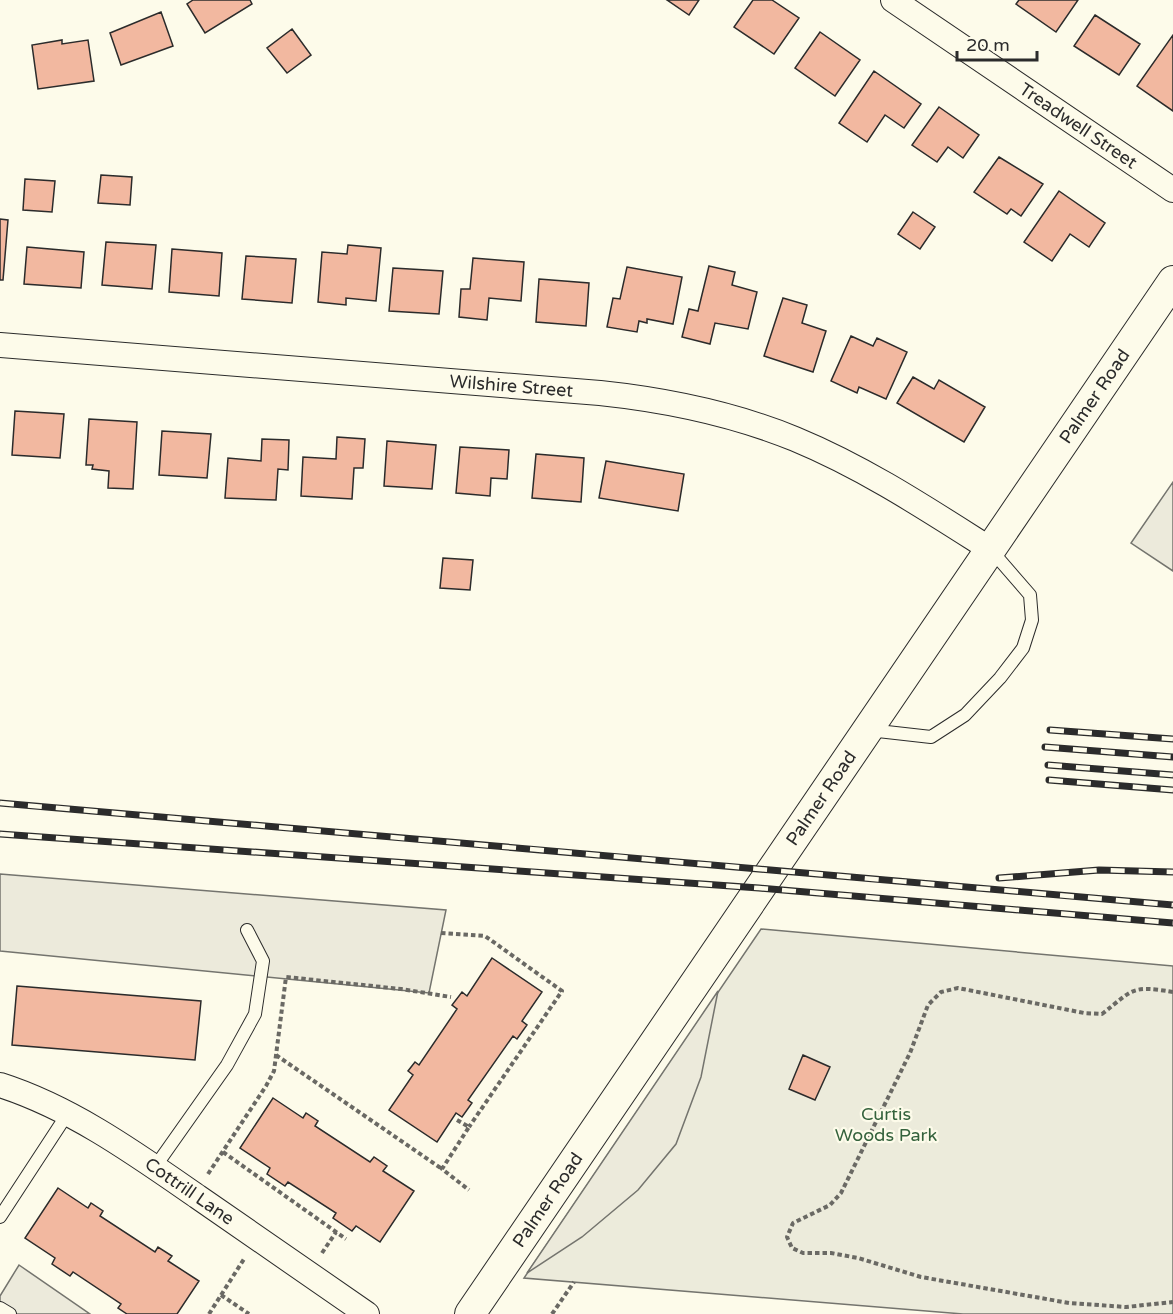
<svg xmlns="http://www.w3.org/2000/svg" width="1173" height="1314" font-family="'Varela Round',sans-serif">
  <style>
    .green { fill: #ecebdb; stroke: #74746e; stroke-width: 1.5 }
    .parking { fill: #eceadb; stroke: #74746e; stroke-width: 1.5 }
    .building { fill: #f2b8a0; stroke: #2b2b2b; stroke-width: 1.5 }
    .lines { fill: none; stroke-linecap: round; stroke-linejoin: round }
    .service-casing { stroke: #2b2b2b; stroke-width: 14 }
    .minor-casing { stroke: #2b2b2b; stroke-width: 26 }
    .tertiary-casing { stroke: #2b2b2b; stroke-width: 32 }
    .path { stroke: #6a6964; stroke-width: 4; stroke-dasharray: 4.5 3; stroke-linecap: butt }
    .service { stroke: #fdfbea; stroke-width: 12 }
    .minor { stroke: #fdfbea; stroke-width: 24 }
    .tertiary { stroke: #fdfbea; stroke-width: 30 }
    .rail-casing { stroke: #2b2b2b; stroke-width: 7 }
    .rail { stroke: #fdfbea; stroke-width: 4.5; stroke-dasharray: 14; stroke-linecap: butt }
    .labels { text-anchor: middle; stroke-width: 4.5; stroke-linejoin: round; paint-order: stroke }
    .street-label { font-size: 18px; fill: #2b2b2b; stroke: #fdfbea }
    .park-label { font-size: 18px; fill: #34623c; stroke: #fdfbea }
  </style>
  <rect width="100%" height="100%" fill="#fdfbea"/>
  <path class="green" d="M 761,929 L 1173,966 L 1173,1314 L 963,1314 L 524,1278 Z"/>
  <path class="parking" d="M 1173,482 L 1173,571 L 1131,543 Z
    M 0,874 L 446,910 L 429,993 L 0,951 Z
    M 718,991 L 701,1077 L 676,1144 L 638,1190 L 582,1237 L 527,1273 Z
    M 19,1265 L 90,1314 L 0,1314 L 0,1296 Z"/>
  <path class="building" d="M 193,0 L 250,0 L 252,4 L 205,33 L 187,4 Z
    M 667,0 L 699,0 L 689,15 Z
    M 753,0 L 772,0 L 799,18 L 774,54 L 734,27 Z
    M 1019,0 L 1078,0 L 1056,32 L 1016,4 Z
    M 161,12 L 173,46 L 121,65 L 110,33 Z
    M 1095,15 L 1140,44 L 1119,75 L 1074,46 Z
    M 292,29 L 311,55 L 287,73 L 267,48 Z
    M 820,32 L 860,60 L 835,96 L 795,68 Z
    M 1173,35 L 1173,111 L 1137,86 Z
    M 62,40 L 62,44 L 88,40 L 94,81 L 38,89 L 32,45 Z
    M 874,71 L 921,104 L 904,128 L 885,115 L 867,142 L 839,123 Z
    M 939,107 L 979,135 L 963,158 L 948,147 L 937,162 L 912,145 Z
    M 999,157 L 1043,184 L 1021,216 L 1011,209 L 1007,214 L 974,192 Z
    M 101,175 L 132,177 L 130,205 L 98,203 Z
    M 25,179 L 55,181 L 52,212 L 23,210 Z
    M 1059,191 L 1105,223 L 1089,247 L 1070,234 L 1052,261 L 1024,242 Z
    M 913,212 L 935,227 L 920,249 L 898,234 Z
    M 0,219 L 8,220 L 3,280 L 0,280 Z
    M 106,242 L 156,245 L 152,289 L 102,285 Z
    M 348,245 L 381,248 L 376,301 L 346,298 L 346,305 L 318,302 L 322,252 L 347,254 Z
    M 27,247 L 84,252 L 81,288 L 24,284 Z
    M 172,249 L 222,253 L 219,296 L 169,292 Z
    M 246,256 L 296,259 L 292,303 L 242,299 Z
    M 473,258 L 524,262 L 521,301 L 489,298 L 487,320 L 459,317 L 461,289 L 470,289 Z
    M 709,266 L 735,272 L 732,285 L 757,292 L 748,329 L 715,323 L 710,344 L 682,337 L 689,309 L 698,311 Z
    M 627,267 L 682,277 L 673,324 L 647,319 L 647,323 L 639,321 L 637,332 L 607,327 L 613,298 L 620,299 Z
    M 393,268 L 443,271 L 439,314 L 389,311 Z
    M 539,279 L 589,283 L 586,326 L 536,322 Z
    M 783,298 L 807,305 L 802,323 L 826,331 L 813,372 L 764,356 Z
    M 851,336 L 873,346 L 877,338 L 907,352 L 886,399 L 859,387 L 857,393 L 831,381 Z
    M 913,377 L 934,389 L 939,380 L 985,407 L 964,442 L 897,403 Z
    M 15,411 L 64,414 L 60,458 L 12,455 Z
    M 89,419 L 137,422 L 133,489 L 108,488 L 109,471 L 92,469 L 93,465 L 86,465 Z
    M 162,431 L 211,434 L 207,478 L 159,475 Z
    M 337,437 L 365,439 L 363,468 L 354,468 L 352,499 L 301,496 L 303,457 L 336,459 Z
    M 262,439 L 289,440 L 288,470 L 278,469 L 276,500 L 225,498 L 228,458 L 261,461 Z
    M 387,441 L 436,445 L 432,489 L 384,486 Z
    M 460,447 L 509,450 L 507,479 L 491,478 L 490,496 L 456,493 Z
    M 536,454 L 584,458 L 581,502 L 532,498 Z
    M 606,461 L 684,474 L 678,511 L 599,498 Z
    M 443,558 L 473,560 L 470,590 L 440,588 Z
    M 492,958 L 542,992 L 522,1021 L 527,1025 L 517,1039 L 513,1036 L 468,1100 L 472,1103 L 462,1117 L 456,1113 L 437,1142 L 389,1110 L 413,1075 L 408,1071 L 415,1062 L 419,1065 L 457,1009 L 452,1005 L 462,992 L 467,996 Z
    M 17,986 L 201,1001 L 195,1060 L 12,1045 Z
    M 803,1055 L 830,1067 L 815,1100 L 789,1089 Z
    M 273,1098 L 303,1118 L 306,1113 L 318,1121 L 315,1126 L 370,1162 L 374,1157 L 387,1166 L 383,1171 L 414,1191 L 380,1242 L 356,1226 L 352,1231 L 333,1218 L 336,1213 L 288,1182 L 285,1186 L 267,1174 L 270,1168 L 240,1148 Z
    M 58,1188 L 88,1208 L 91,1203 L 103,1211 L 100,1216 L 155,1252 L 158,1247 L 172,1256 L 168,1261 L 199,1281 L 177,1314 L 127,1314 L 118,1308 L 121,1304 L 73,1272 L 70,1276 L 52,1264 L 55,1258 L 25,1238 Z"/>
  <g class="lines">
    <g class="service-casing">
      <path id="service" d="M 869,730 L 931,737 L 965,715 L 1000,678 L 1023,648 L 1032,620 L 1030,595 L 991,550
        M 155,1167 L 227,1065 L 255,1014 L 263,961 L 247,930
        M 0,1217 L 68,1113
        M 0,1308 L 10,1314"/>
    </g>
    <g class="minor-casing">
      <g id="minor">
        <path id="s1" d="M 893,0 L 1173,190"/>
        <path id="s2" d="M 0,345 L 600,393 C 666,400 734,414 795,439 C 865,468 927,509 990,549"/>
        <path id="s3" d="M 0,1085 C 72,1108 136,1154 198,1197 C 255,1236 311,1275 367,1314"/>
      </g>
    </g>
    <g class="tertiary-casing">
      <g id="tertiary">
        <path id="s4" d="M 470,1314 L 1173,281"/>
      </g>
    </g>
    <path class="path" d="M 441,933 L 485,936 L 562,991 L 469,1127
      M 1173,992 C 1131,985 1134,989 1102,1014 L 1084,1013 L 958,988 L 941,992 L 928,1005 L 910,1053 L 841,1193 L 830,1205 L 793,1223 L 787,1237 L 792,1248 L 803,1253 L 831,1253 L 858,1258 L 921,1277 L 1069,1303 L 1126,1307 L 1173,1302
      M 276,1055 L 442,1169
      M 457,1120 L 469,1127 L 442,1169 L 469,1190
      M 223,1152 L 346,1239
      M 208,1174 L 266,1086 L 274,1071 L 286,977 L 401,989 L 451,997
      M 322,1253 L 336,1232
      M 221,1295 L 249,1314
      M 209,1314 L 244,1259
      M 552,1314 L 574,1282"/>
    <use href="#service" class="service"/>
    <use href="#minor" class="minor"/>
    <use href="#tertiary" class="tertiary"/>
    <g class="rail-casing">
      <path id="rail" d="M 1050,730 L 1173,739
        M 1045,747 L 1173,757
        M 1048,765 L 1173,775
        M 1049,780 L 1173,790
        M 0,803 L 1173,905
        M 0,834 L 759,888 L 1173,923
        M 999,878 L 1099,870 L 1173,872"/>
    </g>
    <use href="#rail" class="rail"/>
  </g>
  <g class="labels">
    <g class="street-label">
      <text dy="6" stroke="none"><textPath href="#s1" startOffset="224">Treadwell Street</textPath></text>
      <text dy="6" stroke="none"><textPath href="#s2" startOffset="513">Wilshire Street</textPath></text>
      <text dy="6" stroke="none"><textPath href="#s4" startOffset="1110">Palmer Road</textPath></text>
      <text dy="6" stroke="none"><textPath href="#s4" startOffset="624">Palmer Road</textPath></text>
      <text dy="6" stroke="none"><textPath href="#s3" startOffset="218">Cottrill Lane</textPath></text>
      <text dy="6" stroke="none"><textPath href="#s4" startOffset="138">Palmer Road</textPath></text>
    </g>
    <g class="park-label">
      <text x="886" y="1120">Curtis<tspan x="886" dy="21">Woods Park</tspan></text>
    </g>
  </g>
  <path d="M957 51v9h80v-9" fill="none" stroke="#2b2b2b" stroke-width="3"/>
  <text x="966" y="51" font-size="18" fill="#2b2b2b" stroke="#fdfbea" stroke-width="4.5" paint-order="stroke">20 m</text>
</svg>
